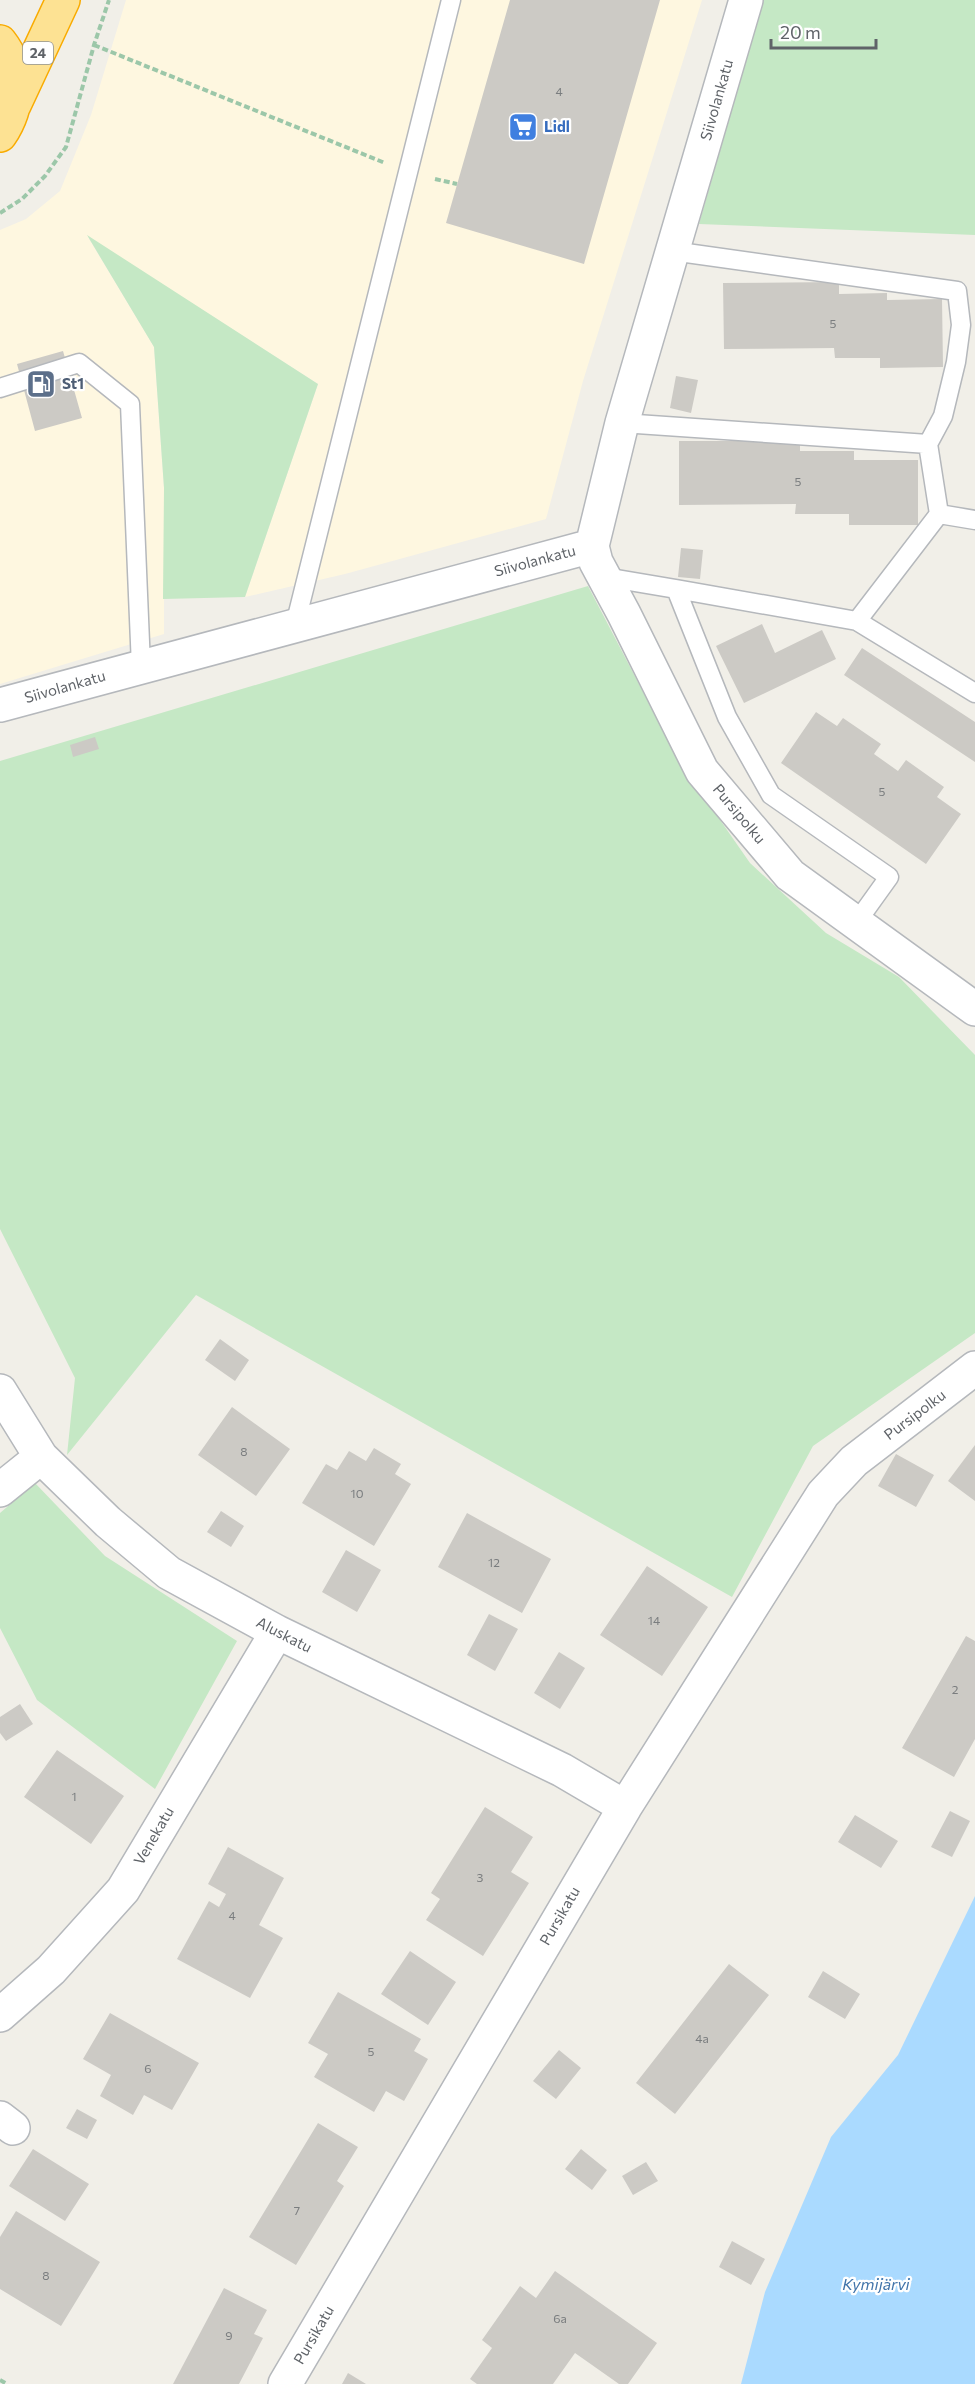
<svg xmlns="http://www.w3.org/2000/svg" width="975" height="2384" font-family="Commissioner,sans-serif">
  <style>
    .commercial { fill: #fef7e0 }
    .green { fill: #c5e8c5 }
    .water { fill: #aadaff }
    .building { fill: #cccac5 }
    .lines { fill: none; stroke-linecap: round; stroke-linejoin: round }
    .lane-casing { stroke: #b5b8bc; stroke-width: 21 }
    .street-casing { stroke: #b5b8bc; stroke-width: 36 }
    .highway-casing { stroke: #f9ab00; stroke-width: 36 }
    .path { stroke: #9cc7a9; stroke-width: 4; stroke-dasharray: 6 3; stroke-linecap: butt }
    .lane { stroke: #fff; stroke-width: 18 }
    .street { stroke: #fff; stroke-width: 33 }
    .highway { stroke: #fde293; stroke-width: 33 }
    .labels { text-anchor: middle; stroke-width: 4.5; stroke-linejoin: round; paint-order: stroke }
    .number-label { font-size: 12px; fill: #7a7d7f }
    .shield { fill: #fff; stroke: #8f9295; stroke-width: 1.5 }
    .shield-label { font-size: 14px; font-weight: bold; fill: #5f6368 }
    .street-label { font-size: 15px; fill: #5f6368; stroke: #fff }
    .shop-label { font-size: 15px; font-weight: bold; fill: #366cbe; stroke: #fff; text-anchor: start }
    .service-label { font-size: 15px; font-weight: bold; fill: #4e5e75; stroke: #fff; text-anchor: start }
    .water-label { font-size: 16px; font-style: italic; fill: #4174aa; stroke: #fff }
  </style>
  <rect width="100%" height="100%" fill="#f1efe8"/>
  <path class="commercial" d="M 126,0 L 702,0 L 583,381 L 546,519 L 345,574 L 245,597 L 318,384 L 88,237 L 154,347 L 164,488 L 164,634 L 0,684 L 0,230 L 26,219 L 60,191 L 91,115 Z"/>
  <path class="green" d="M 763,0 L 975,0 L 975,235 L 699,224 Z
    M 87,235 L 318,384 L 245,597 L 163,599 L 164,488 L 154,347 Z
    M 588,586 L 679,761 L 750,863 L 826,933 L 899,977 L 975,1055 L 975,1333 L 813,1446 L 732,1597 L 196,1295 L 67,1455 L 75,1378 L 0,1229 L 0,761 Z
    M 35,1483 L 105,1556 L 237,1641 L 155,1789 L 37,1700 L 0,1628 L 0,1513 Z"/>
  <path class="water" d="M 975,1896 L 975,2384 L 741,2384 L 765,2292 L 831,2137 L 898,2055 Z"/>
  <path class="building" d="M 510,0 L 660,0 L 584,264 L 446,223 Z
    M 839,282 L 839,294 L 887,293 L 887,300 L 942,299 L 943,367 L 880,368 L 880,358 L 835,358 L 834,348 L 724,349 L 723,283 Z
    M 63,351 L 82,418 L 35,431 L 17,364 Z
    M 676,376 L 698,380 L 691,413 L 670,408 Z
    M 679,441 L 800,441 L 800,451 L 854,451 L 854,460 L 918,460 L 918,525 L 849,525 L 849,514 L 795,514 L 796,504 L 679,505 Z
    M 681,548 L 703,550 L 700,579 L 678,577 Z
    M 762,624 L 775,653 L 822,630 L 836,659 L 744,703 L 716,646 Z
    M 862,648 L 975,722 L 975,762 L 844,675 Z
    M 816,712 L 837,726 L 843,718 L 881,744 L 874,754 L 898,771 L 906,760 L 944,787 L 937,797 L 961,814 L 926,864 L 781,763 Z
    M 95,737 L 99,749 L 73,757 L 70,745 Z
    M 220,1339 L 249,1360 L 235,1381 L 205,1360 Z
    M 232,1407 L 290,1449 L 256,1496 L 198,1455 Z
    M 975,1445 L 975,1501 L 948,1481 Z
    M 374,1448 L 401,1464 L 395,1474 L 411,1484 L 374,1546 L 302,1503 L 326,1464 L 337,1470 L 349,1451 L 366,1461 Z
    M 896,1454 L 934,1475 L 916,1507 L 878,1486 Z
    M 221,1511 L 244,1526 L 231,1547 L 207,1532 Z
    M 467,1513 L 551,1559 L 522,1613 L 438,1567 Z
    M 346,1550 L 381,1570 L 357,1612 L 322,1592 Z
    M 647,1566 L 708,1607 L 662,1676 L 600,1635 Z
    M 489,1614 L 518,1629 L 495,1671 L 467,1655 Z
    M 966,1636 L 975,1641 L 975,1739 L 954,1777 L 902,1748 Z
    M 559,1652 L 585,1668 L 560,1709 L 534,1693 Z
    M 20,1704 L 33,1724 L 6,1741 L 0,1733 L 0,1717 Z
    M 57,1750 L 124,1796 L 91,1844 L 24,1797 Z
    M 485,1807 L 533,1837 L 511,1872 L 529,1883 L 483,1956 L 426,1920 L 440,1899 L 431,1893 Z
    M 950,1811 L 970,1821 L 952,1857 L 931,1847 Z
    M 855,1815 L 898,1841 L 881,1868 L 838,1842 Z
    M 228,1847 L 284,1878 L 259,1925 L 283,1938 L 250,1998 L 177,1959 L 209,1901 L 219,1907 L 226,1894 L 208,1884 Z
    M 410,1951 L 456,1982 L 428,2025 L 381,1994 Z
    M 729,1964 L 769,1995 L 675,2114 L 636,2083 Z
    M 823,1971 L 860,1994 L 845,2019 L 808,1997 Z
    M 338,1992 L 421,2039 L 414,2051 L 428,2059 L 404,2101 L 386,2091 L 374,2112 L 314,2077 L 328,2054 L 308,2043 Z
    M 110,2013 L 199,2063 L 172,2110 L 144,2095 L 133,2115 L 100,2096 L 111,2075 L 83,2059 Z
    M 559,2050 L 581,2068 L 556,2099 L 533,2081 Z
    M 77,2109 L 97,2120 L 87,2139 L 66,2128 Z
    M 318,2123 L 358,2147 L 337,2181 L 344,2186 L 296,2265 L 249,2237 Z
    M 33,2149 L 89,2184 L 65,2221 L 9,2186 Z
    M 581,2149 L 607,2170 L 592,2190 L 565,2169 Z
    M 646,2162 L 658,2181 L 633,2195 L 622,2176 Z
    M 16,2211 L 100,2262 L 61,2326 L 0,2289 L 0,2237 Z
    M 732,2241 L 765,2259 L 751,2285 L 719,2267 Z
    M 555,2271 L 657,2343 L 628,2384 L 619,2384 L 575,2353 L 553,2384 L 477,2384 L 470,2379 L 492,2348 L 482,2340 L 520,2286 L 536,2298 Z
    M 224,2288 L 267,2310 L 254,2334 L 263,2338 L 239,2384 L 173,2384 Z
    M 348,2373 L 366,2384 L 342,2384 Z"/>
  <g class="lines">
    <g class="lane-casing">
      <path id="lane" d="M 672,251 L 957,291 L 961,325 L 956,362 L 943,416 L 928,444 L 939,514 L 857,621 L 975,693
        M 0,388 L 79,363 L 130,404 L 141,666
        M 622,423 L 928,444
        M 939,514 L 975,520
        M 605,577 L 676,589
        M 295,625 L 451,0
        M 856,923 L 889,877 L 771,795 L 727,717 L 676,589 L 857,621"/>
    </g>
    <g class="street-casing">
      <path id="street" d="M 746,0 L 622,423 L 592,546 L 596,562 L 624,614 L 702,771 L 790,875 L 975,1009
        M 0,705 L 592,546
        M 0,1391 L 41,1457 L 108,1522 L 169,1573 L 277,1632 L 562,1770 L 625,1807
        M 0,1490 L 41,1457
        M 0,2015 L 51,1970 L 123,1890 L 277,1632
        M 0,2118 L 13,2128
        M 285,2384 L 625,1807 L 823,1494 L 854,1461 L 975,1368"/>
    </g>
    <g class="highway-casing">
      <path id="highway" d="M 0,42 C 22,70 19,107 0,135
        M 14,105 L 63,0"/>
    </g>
    <path class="path" d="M 94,45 L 385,163
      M 435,179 L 457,184
      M 0,213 L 22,199 L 45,176 L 66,147 L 94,45 L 109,0
      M 0,2380 L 7,2384"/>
    <use href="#lane" class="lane"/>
    <use href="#street" class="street"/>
    <use href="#highway" class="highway"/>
  </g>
  <defs>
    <g id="supermarket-square" transform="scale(1.5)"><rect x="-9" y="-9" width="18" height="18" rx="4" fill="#3f7fe0" stroke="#fff"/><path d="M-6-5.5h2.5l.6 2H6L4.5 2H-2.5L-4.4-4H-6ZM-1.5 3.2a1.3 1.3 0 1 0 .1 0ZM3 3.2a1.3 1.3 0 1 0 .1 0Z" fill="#fff"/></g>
    <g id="fuel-square" transform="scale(1.5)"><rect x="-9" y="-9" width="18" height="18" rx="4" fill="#5c6f8a" stroke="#fff"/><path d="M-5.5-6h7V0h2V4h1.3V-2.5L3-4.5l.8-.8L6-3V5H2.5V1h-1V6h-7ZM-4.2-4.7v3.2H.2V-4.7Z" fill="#fff"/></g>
  </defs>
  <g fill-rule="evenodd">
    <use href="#supermarket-square" x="523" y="127"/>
    <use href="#fuel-square" x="41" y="384"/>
  </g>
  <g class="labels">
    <g class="number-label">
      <text x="559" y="96">4</text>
      <text x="833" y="328">5</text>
      <text x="798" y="486">5</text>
      <text x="882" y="796">5</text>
      <text x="244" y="1456">8</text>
      <text x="357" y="1498">10</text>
      <text x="494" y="1567">12</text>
      <text x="654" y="1625">14</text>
      <text x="955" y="1694">2</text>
      <text x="74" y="1801">1</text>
      <text x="480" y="1882">3</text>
      <text x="232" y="1920">4</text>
      <text x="702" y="2043">4a</text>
      <text x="371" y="2056">5</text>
      <text x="148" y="2073">6</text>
      <text x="297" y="2215">7</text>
      <text x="46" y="2280">8</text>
      <text x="560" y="2323">6a</text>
      <text x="229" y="2340">9</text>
    </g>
    <rect class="shield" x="23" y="42" width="30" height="22" rx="4.5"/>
    <g class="shield-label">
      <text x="38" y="58">24</text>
    </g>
    <g class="street-label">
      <text transform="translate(717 100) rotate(-74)" y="5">Siivolankatu</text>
      <text transform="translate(535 561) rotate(-15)" y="5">Siivolankatu</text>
      <text transform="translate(65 687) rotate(-16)" y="5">Siivolankatu</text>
      <text transform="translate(739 814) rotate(50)" y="5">Pursipolku</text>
      <text transform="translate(915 1415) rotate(-37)" y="5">Pursipolku</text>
      <text transform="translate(284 1635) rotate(27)" y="5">Aluskatu</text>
      <text transform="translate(154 1836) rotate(-60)" y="5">Venekatu</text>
      <text transform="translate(560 1916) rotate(-60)" y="5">Pursikatu</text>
      <text transform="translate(314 2335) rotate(-60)" y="5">Pursikatu</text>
    </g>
    <g class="shop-label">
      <text x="544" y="132">Lidl</text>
    </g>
    <g class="service-label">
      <text x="62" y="389">St1</text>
    </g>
    <g class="water-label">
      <text x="876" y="2290">Kymijärvi</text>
    </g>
  </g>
  <path d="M771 39v9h105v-9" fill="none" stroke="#5f6368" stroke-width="3"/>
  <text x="780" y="39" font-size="18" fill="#5f6368" stroke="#ffffff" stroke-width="4.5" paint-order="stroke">20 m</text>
</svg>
